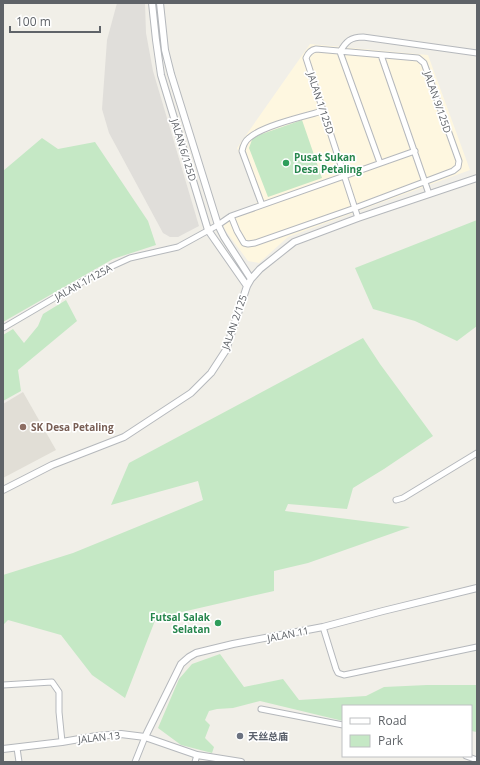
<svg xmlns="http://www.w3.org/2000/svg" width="480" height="765" font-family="'Open Sans','Noto Sans SC',sans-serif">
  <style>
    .commercial { fill: #fef7e0 }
    .industrial { fill: #e0deda }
    .education { fill: #e1ded6 }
    .green { fill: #c5e8c5 }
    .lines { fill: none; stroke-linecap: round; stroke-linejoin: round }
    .minor-casing { stroke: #b5b8bc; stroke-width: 7 }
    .tertiary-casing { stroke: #b5b8bc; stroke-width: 8 }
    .minor { stroke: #fff; stroke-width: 5 }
    .tertiary { stroke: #fff; stroke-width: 6 }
    .leisure-dot { fill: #2e9e5b; stroke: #fff; stroke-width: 1.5 }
    .education-dot { fill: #8d6e63; stroke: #fff; stroke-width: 1.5 }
    .worship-dot { fill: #6b7280; stroke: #fff; stroke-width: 1.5 }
    .labels { text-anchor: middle; stroke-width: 3.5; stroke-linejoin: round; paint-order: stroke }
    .street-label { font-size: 10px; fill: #5f6368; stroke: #fff }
    .leisure-label { font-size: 10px; font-weight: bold; fill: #27864d; stroke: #fff; text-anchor: start }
    .education-label { font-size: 10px; font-weight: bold; fill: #785e54; stroke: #fff; text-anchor: start }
    .worship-label { font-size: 10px; font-weight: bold; fill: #5b616d; stroke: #fff; text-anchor: start }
  </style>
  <rect width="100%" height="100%" fill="#f1efe8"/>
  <path class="commercial" d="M 310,44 L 428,55 L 470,170 L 288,237 L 259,263 L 248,261 L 225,230 L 221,218 L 254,205 L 258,201 L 237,148 Z"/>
  <path class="industrial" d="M 117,3 L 145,3 L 146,33 L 153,71 L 199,226 L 178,237 L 170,237 L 163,233 L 109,133 L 102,109 L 107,40 Z"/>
  <path class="education" d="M 23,392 L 56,450 L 3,478 L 3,404 Z"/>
  <path class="green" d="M 302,120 L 322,178 L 268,197 L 249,148 L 253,137 Z
    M 42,138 L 58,149 L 95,142 L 148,221 L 156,245 L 113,259 L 3,322 L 3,171 Z
    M 477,220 L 477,326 L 457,341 L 415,321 L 373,309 L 355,268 Z
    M 66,300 L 77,321 L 18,370 L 21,391 L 3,401 L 3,335 L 13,329 L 24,343 L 38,326 L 43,314 Z
    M 363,338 L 380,364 L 433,436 L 384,469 L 353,488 L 347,509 L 288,504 L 285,511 L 410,527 L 308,563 L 274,571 L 274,591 L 156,618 L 125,698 L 92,675 L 61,635 L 8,620 L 3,625 L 3,575 L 73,553 L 203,500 L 198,481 L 111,505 L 129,463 Z
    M 220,654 L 244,687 L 283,679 L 299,700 L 366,696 L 384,687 L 427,685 L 477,685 L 477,732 L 471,731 L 471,706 L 343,706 L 343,721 L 260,701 L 233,708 L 217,709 L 209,711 L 205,720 L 210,725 L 205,738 L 214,747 L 212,753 L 181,745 L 158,728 L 179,679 L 192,664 Z"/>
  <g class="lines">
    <g class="minor-casing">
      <path id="minor" d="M 340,52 C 346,41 351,37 363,37 L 477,53
        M 340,52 L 380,163
        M 381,55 L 429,194
        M 262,205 L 242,151 C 243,146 245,141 249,138 C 262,126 305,116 323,111
        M 231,216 L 237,231 L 244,243 L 248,244 L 255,243 L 355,208 L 453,171 L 458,167 L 459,161 L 424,63 L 418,58 L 316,49 C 311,50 308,53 306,58 C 323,111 341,165 358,218
        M 3,328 L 97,273 L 130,258 L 178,247 L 218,225 L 231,216 L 415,151
        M 396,500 L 403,498 L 477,453
        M 323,627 L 336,669 L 338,673 L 344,675 L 477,647
        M 3,685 L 52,682 L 59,692 L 59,712 L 62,742
        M 261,709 L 343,725
        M 17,748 L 19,762
        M 466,756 L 477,760
        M 135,762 L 145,737
        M 195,762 L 197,755"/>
    </g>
    <g class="tertiary-casing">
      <path id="tertiary" d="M 152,3 L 156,40 L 161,75 L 208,230 L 247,286
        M 160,3 L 165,50 L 171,74 L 218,225 L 224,237 L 251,279
        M 3,490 L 52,465 L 124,437 L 191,393 L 211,373 L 226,350 L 247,286 L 251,279 L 260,269 L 294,242 L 358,218 L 477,178
        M 145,737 L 181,664 L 189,657 L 196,653 L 233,644 L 323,627 L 383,611 L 477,588
        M 3,749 L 62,742 L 97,736 L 121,734 L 145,737 L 197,755 L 241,762"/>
    </g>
    <use href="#minor" class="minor"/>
    <use href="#tertiary" class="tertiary"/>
  </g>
  <g class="leisure-dot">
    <circle cx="286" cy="163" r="4"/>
    <circle cx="218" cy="623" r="4"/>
  </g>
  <circle class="education-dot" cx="23" cy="427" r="4"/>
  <circle class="worship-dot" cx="240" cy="736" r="4"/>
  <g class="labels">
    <g class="street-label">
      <text transform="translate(438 102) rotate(71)" y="4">JALAN 9/125D</text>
      <text transform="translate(321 103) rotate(72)" y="4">JALAN 1/125D</text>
      <text transform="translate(184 150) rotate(73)" y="4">JALAN 6/125D</text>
      <text transform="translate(83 282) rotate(-29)" y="4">JALAN 1/125A</text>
      <text transform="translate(234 322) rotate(-71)" y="4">JALAN 2/125</text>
      <text transform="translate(288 634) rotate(-11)" y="4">JALAN 11</text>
      <text transform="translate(99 737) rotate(-6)" y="4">JALAN 13</text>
    </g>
    <g class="leisure-label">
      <text x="294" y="161">Pusat Sukan<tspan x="294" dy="12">Desa Petaling</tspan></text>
      <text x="210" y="621" text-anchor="end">Futsal Salak<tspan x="210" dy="12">Selatan</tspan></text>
    </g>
    <g class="education-label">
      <text x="31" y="431">SK Desa Petaling</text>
    </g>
    <g class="worship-label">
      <text x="248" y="740">天丝总庙</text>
    </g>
  </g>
  <rect width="480" height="765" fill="none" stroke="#5f6368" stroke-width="8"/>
  <rect x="342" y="705" width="130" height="52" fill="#ffffff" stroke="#bfc1c3"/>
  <rect x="350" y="718" width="20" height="6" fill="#ffffff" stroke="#bfc1c3"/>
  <text x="378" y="725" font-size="12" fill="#5f6368">Road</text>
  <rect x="350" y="735" width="20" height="12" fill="#c5e8c5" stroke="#bfc1c3"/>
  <text x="378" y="745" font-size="12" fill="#5f6368">Park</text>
  <path d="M10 26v6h90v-6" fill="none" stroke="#5f6368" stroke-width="2"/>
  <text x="16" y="26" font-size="12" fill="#5f6368" stroke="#ffffff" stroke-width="3" paint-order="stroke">100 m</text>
</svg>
